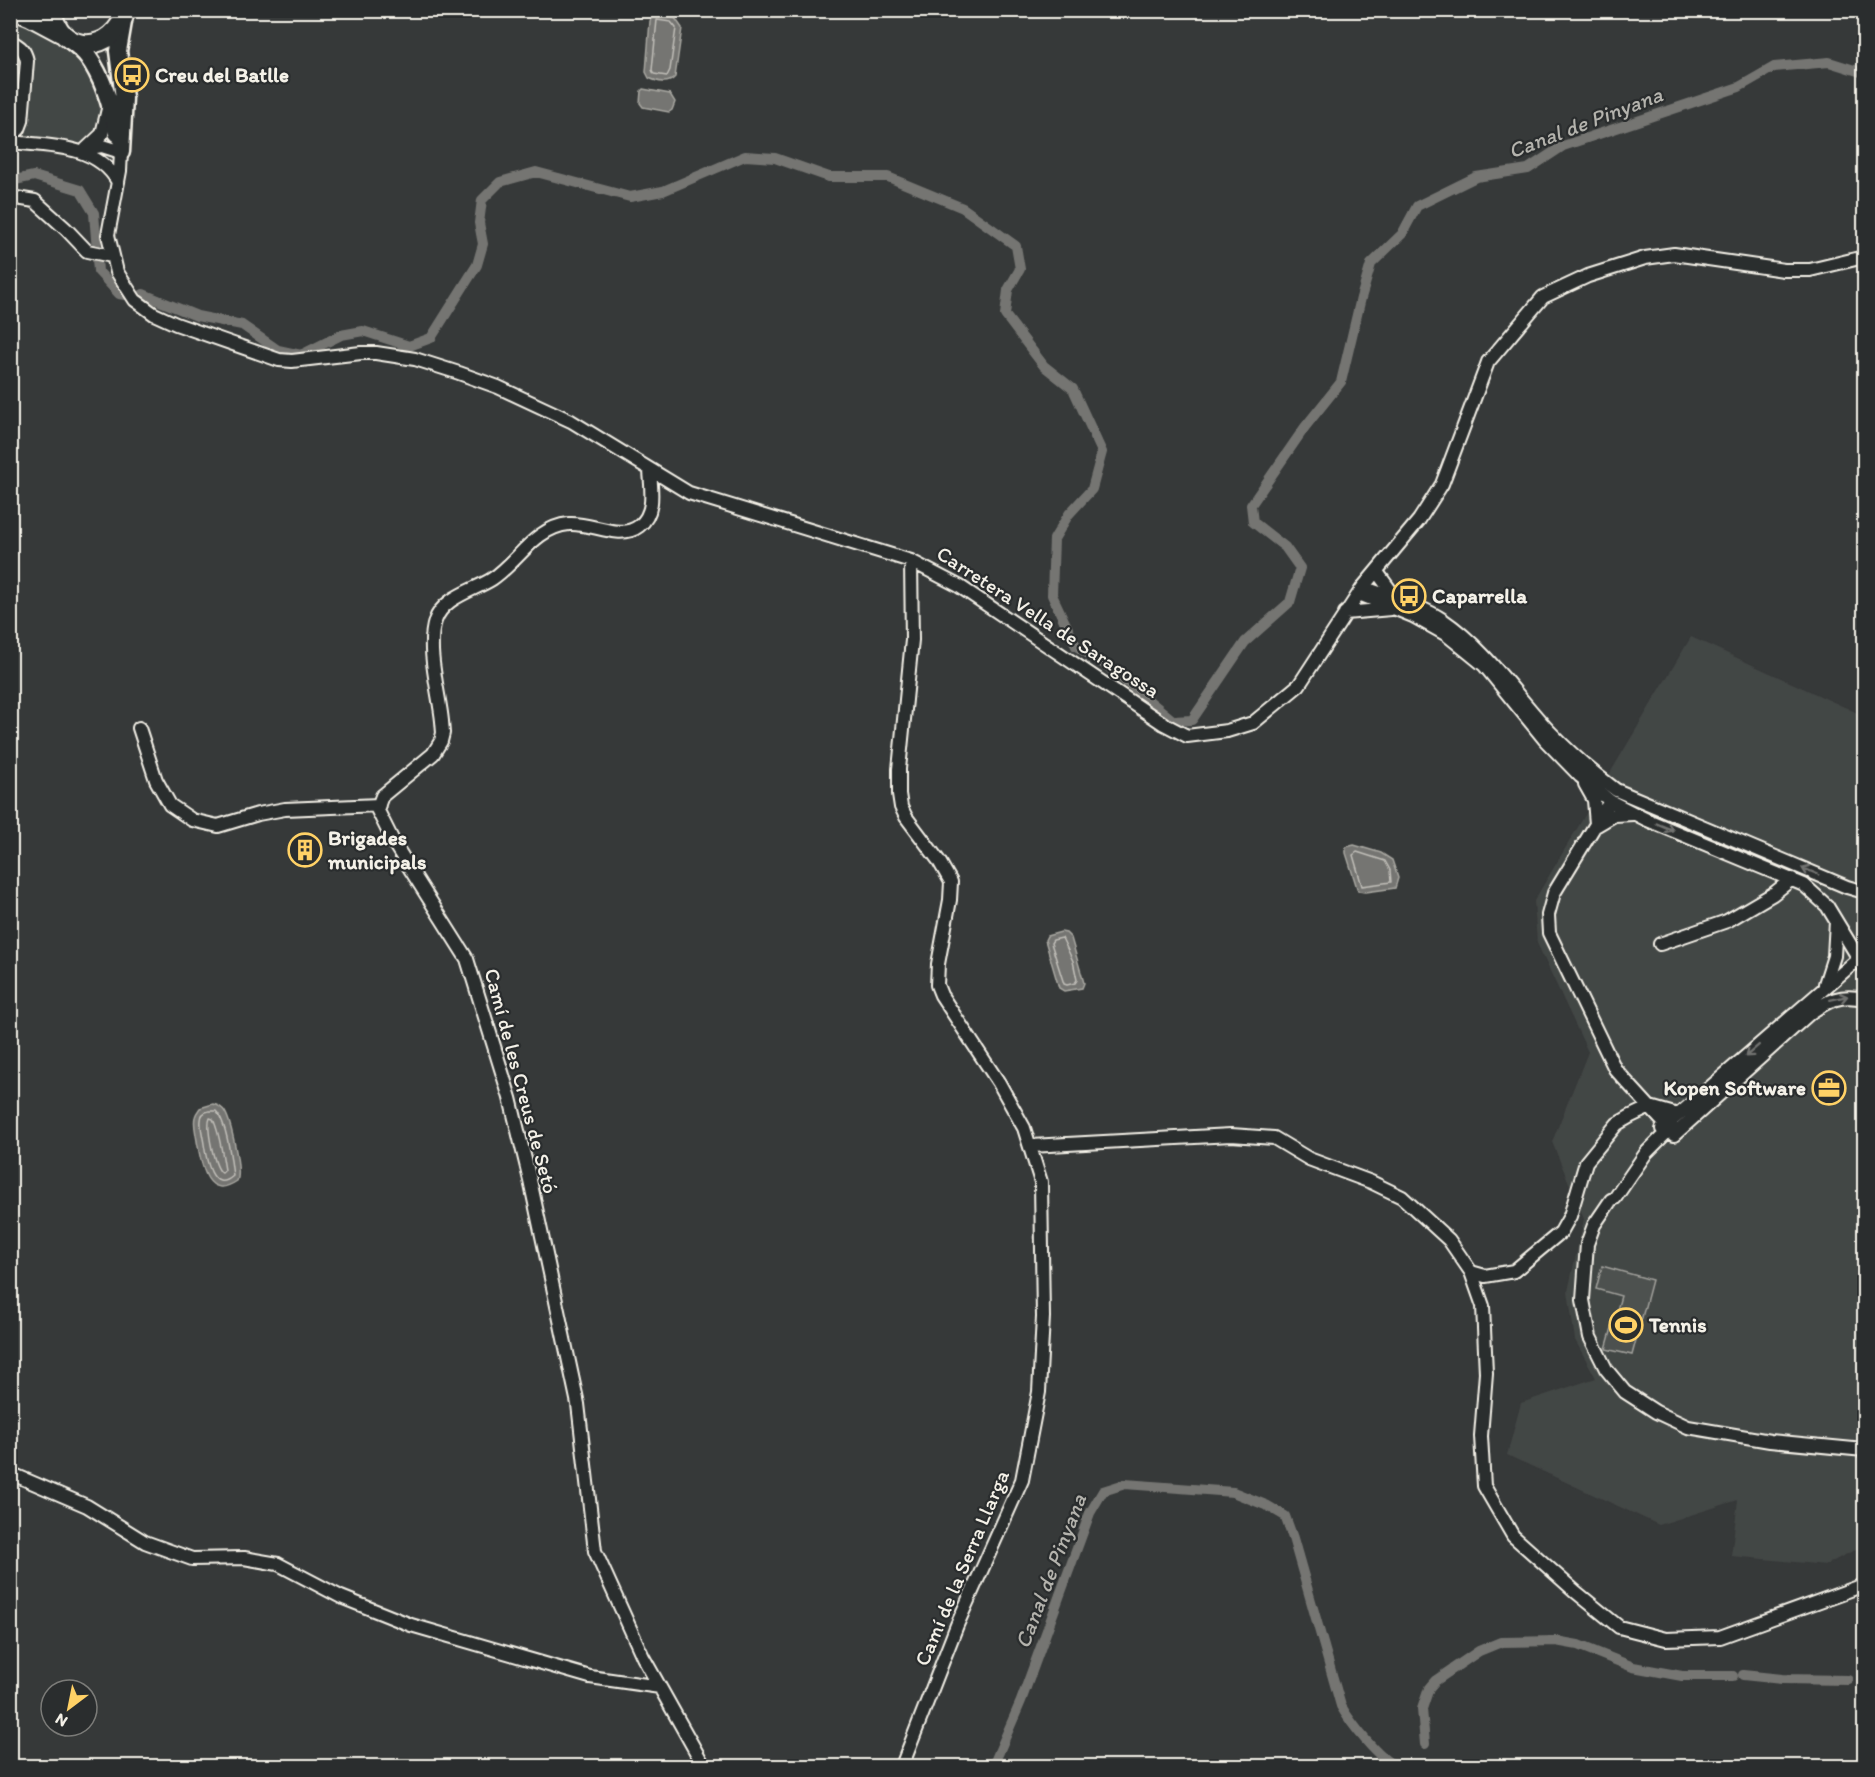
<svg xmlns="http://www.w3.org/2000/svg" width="1875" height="1777" font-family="Itim,sans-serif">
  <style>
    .built { fill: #434645 }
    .green { fill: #4e514f; stroke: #a1a19c; stroke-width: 1.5 }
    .water { fill: #757572; stroke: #a8a7a1; stroke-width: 1.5 }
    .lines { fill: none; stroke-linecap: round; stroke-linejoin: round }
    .shore { stroke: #c1bfb9; stroke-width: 1.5 }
    .canal { stroke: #757572; stroke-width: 10 }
    .street-casing { stroke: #f4f1e8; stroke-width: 16 }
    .secondary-casing { stroke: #f4f1e8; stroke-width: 21 }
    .primary-casing { stroke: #f4f1e8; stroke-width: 22 }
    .street { stroke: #2a2d2e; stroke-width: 12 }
    .secondary { stroke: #2a2d2e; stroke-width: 16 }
    .primary { stroke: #2a2d2e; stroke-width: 18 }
    .oneway { stroke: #71726f }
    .labels { text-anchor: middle; stroke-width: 4.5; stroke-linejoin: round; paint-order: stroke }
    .poi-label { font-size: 21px; font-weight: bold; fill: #f4f1e8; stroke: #2a2d2e; text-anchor: start }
    .street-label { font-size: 21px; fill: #f4f1e8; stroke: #2a2d2e }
    .water-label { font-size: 22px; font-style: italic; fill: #b4b3ad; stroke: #2a2d2e }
  </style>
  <rect width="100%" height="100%" fill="#363939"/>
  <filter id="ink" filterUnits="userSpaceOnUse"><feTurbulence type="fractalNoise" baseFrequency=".0167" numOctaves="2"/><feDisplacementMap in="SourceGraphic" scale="12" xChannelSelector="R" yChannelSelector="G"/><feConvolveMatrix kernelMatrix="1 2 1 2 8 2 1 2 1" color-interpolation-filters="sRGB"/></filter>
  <g filter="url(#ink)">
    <path class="built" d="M 10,19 L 29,23 L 49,33 L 87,63 L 113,134 L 111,179 L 98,165 L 88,160 L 11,150 Z
      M 1691,637 L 1864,716 L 1864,1545 L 1826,1565 L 1731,1556 L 1738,1500 L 1659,1525 L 1507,1455 L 1521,1403 L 1596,1378 L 1575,1340 L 1568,1291 L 1584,1219 L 1552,1142 L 1588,1052 L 1537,943 L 1534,901 Z"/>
    <path class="green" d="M 1602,1266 L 1652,1280 L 1632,1355 L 1606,1349 L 1621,1296 L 1596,1289 Z"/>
    <path class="water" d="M 658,13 L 675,18 L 682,28 L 675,77 C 668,85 658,82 649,78 L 646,72 L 650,21 L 653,15 Z
      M 643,89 L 670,94 L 675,102 L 672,110 L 669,112 L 643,107 L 640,103 L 641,91 Z
      M 1354,845 L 1381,853 L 1392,860 L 1398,878 L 1395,888 L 1366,892 L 1358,891 L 1346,853 L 1346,847 Z
      M 1061,932 L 1066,933 L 1071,938 L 1084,983 L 1082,988 L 1064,991 L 1059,988 L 1045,940 L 1047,936 Z
      M 213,1104 C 218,1105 222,1107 225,1112 C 231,1122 242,1171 237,1181 C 206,1202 201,1162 197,1141 C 196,1133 193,1124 195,1117 C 196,1113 197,1112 200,1108 Z"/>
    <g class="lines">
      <path class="shore" d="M 657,20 L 671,22 L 676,28 L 670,70 L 667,76 L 654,74 L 652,70 Z
        M 1357,852 L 1385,861 L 1390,870 L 1391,882 L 1362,886 L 1353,855 Z
        M 1062,938 L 1073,961 L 1077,980 L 1075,983 L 1067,985 L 1064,984 L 1051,943 L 1053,940 Z
        M 209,1111 L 216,1111 C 227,1122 231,1160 233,1176 C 212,1195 206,1158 204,1144 C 203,1136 200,1127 201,1120 C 201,1114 204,1112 209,1111 Z
        M 210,1118 L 213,1119 C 220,1134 222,1153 225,1170 L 222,1173 C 214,1168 206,1127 210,1118 Z"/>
      <path class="canal" d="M 10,181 L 34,176 L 80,190 L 94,213 L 97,251
        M 97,259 L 98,271 L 119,294 L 125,295
        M 143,294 L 197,316 L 242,325 L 278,350 L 301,355 L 341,335 L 363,331 L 409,346 L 431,338 L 477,265 L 483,244 L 479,223 L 482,200 L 500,182 L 536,172 L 630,197 L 663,191 L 745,156 L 775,158 L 829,177 L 888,177 L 963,208 L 1016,246 L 1020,269 L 1008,290 L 1005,315 L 1044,366 L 1073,389 L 1102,452 L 1092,489 L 1069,514 L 1054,539 L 1052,595 L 1076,646 L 1107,666 L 1174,721 L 1192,720 L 1245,642 L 1290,602 L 1300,568 L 1285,547 L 1253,522 L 1251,505 L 1305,427 L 1341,382 L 1361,298 L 1371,264 L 1402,234 L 1417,206 L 1476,177 L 1528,169 L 1563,146 L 1739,87 L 1774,67 L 1829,62 L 1864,73
        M 1743,1675 L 1782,1679 L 1848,1680
        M 1425,1744 L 1422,1709 L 1429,1688 L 1435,1681 L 1479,1651 L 1501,1642 L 1556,1641 L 1578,1645 L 1633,1667 L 1682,1676 L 1733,1676
        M 993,1766 L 1021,1701 L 1090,1513 L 1103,1491 L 1125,1484 L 1233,1492 L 1268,1506 L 1285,1516 L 1293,1538 L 1341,1706 C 1350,1722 1379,1760 1396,1766
        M 1409,1766 L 1414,1765"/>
      <g class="street-casing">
        <path id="street" d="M 10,41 C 20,46 25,50 27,61 L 22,121 L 19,129 L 10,138
          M 10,142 C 49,146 97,144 118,182
          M 89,148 L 102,146 L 121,152
          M 86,149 L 102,134 L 109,105
          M 121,152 L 120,171 L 108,235 L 117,272 L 135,300 L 154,314 L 176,324 L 279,360 L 292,361 L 361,353 L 376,353 L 415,359 L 459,373 L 498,387 L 571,421 L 689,493 L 911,561 L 959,586 L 1164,724 L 1187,736 L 1227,731 L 1253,723 L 1299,685 L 1363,587 L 1419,520 L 1442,484 L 1488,362 L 1543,297 L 1588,276 L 1645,258 L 1674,254 L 1784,270 L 1810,270 L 1864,257
          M 10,197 L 35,201 L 66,229 L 87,251 L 112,256
          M 650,470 C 651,489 656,513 639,526 C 620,541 591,522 569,524 C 535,527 518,562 492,579 C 473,591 443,597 435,621 C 426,650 439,691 442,721 L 443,733 L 441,741 L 433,754 L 382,796 L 377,809 L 395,845 L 467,959 L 510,1098 L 530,1180 L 578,1404 L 595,1551 L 643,1657 L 704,1766
          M 1377,572 L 1396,598
          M 1363,587 C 1391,598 1419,604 1443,620 C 1487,650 1515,695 1551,733 C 1571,754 1592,772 1616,790 L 1847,887 L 1864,892
          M 1359,594 L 1413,616 L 1447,635 L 1484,665 L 1545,740 L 1580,776 L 1610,801 L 1645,819 L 1804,885 L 1827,906 L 1864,967
          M 1345,613 L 1391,609
          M 139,728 L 156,780 L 170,805 L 192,820 L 218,826 L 258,814 L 285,809 L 379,805
          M 1585,784 L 1594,800 L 1596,824
          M 1610,801 L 1554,893 L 1548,915 L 1549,933 L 1615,1069 L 1666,1125 L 1679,1130
          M 1597,825 L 1614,815 L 1633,814
          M 1660,944 L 1727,921 L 1773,894 L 1792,879
          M 1825,984 L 1834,956 L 1836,921
          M 1666,1125 L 1665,1134 L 1646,1153 L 1615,1198 L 1611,1200 L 1594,1225 L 1587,1244 L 1583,1300 L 1590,1337 L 1606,1369 L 1625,1392 L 1656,1412 L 1688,1427 L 1770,1441 L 1864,1450
          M 1662,1129 L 1864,954
          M 1674,1135 L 1810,1013 C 1829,1000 1840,994 1864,999
          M 1031,1146 L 1231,1135 L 1274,1138 L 1309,1159 L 1371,1182 L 1402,1197 L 1449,1240 L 1471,1272 L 1483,1306 L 1486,1373 L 1481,1436 L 1484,1486 L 1513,1536 L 1576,1592 L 1619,1627 L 1666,1639 L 1720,1637 L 1864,1585
          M 1471,1272 L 1485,1276 L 1514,1271 L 1561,1232 L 1570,1216 L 1586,1162 L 1617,1124 L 1631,1116 L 1650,1107 L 1678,1115
          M 10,1473 L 87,1506 L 145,1542 L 192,1559 L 244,1558 L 278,1564 L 341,1597 L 411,1625 L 590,1677 L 660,1687
          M 902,1766 L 957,1625 L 1022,1480 L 1039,1392 L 1043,1317 L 1041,1182 L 1024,1128 L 999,1083 L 941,995 L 937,985 L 938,964 L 950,900 L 951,882 L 939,861 L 906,817 L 901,807 L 899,794 L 899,769 L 912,640 L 911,561"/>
      </g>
      <g class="secondary-casing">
        <path id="secondary" d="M 70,40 C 76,45 83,50 88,57 C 103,78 112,108 117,133
          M 121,152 L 124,98 L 118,51 L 123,22"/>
      </g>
      <g class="primary-casing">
        <path id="primary" d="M 14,10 L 31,17 L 61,33
          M 52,10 C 59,56 114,55 126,10"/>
      </g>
      <use href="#street" class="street"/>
      <use href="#secondary" class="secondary"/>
      <use href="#primary" class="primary"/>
    </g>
    <defs><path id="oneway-shaft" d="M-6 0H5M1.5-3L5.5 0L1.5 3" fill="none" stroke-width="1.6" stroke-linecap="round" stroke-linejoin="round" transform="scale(1.5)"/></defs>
    <g class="oneway">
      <use href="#oneway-shaft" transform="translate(1665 827) rotate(23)"/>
      <use href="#oneway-shaft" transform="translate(1810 871) rotate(-157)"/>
      <use href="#oneway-shaft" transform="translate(1839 998) rotate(-12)"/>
      <use href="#oneway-shaft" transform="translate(1752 1051) rotate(139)"/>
    </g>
  </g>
  <defs>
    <g id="bus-ring" transform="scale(1.725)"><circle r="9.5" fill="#2a2d2e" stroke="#ffd166" stroke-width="1.5"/><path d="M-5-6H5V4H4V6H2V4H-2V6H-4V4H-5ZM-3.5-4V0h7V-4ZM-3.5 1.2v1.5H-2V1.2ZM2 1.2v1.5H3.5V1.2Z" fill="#ffd166"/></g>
    <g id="building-ring" transform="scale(1.725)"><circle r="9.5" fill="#2a2d2e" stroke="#ffd166" stroke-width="1.5"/><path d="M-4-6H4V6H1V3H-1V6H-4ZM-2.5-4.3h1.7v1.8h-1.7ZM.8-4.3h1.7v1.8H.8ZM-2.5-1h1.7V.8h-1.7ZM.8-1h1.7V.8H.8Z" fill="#ffd166"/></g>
    <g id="office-ring" transform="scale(1.725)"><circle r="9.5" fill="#2a2d2e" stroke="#ffd166" stroke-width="1.5"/><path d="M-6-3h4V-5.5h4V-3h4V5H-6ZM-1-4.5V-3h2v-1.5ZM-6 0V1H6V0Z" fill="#ffd166"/></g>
    <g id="stadium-ring" transform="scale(1.725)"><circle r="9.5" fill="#2a2d2e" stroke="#ffd166" stroke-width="1.5"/><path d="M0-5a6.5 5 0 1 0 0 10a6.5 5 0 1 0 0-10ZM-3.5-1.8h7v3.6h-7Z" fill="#ffd166"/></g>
  </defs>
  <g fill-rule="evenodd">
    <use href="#bus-ring" x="132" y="75"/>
    <use href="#bus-ring" x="1409" y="596"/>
    <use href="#building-ring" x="305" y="850"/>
    <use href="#office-ring" x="1829" y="1088"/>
    <use href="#stadium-ring" x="1626" y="1325"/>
  </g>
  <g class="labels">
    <g class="poi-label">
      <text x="155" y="82">Creu del Batlle</text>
      <text x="1432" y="603">Caparrella</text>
      <text x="328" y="845">Brigades<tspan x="328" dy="24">municipals</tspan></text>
      <text x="1806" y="1095" text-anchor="end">Kopen Software</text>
      <text x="1649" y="1332">Tennis</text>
    </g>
    <g class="street-label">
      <text transform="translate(1048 622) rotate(33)" y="7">Carretera Vella de Saragossa</text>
      <text transform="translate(521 1081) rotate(75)" y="7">Camí de les Creus de Setó</text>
      <text transform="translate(962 1568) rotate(-67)" y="7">Camí de la Serra Llarga</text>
    </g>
    <g class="water-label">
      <text transform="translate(1585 122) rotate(-21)" y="8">Canal de Pinyana</text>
      <text transform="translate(1050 1571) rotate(-69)" y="8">Canal de Pinyana</text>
    </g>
  </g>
  <rect width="1875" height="1777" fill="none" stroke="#2a2d2e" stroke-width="36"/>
  <rect x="18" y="18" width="1839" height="1741" fill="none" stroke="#f4f1e8" stroke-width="2" filter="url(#ink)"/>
  <g transform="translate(69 1708) rotate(212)"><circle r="28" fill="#2a2d2e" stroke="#7b7b78" stroke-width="1.5"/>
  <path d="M0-4.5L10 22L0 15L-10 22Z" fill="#ffd166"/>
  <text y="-9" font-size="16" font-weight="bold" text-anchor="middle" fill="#f4f1e8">N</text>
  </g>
</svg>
